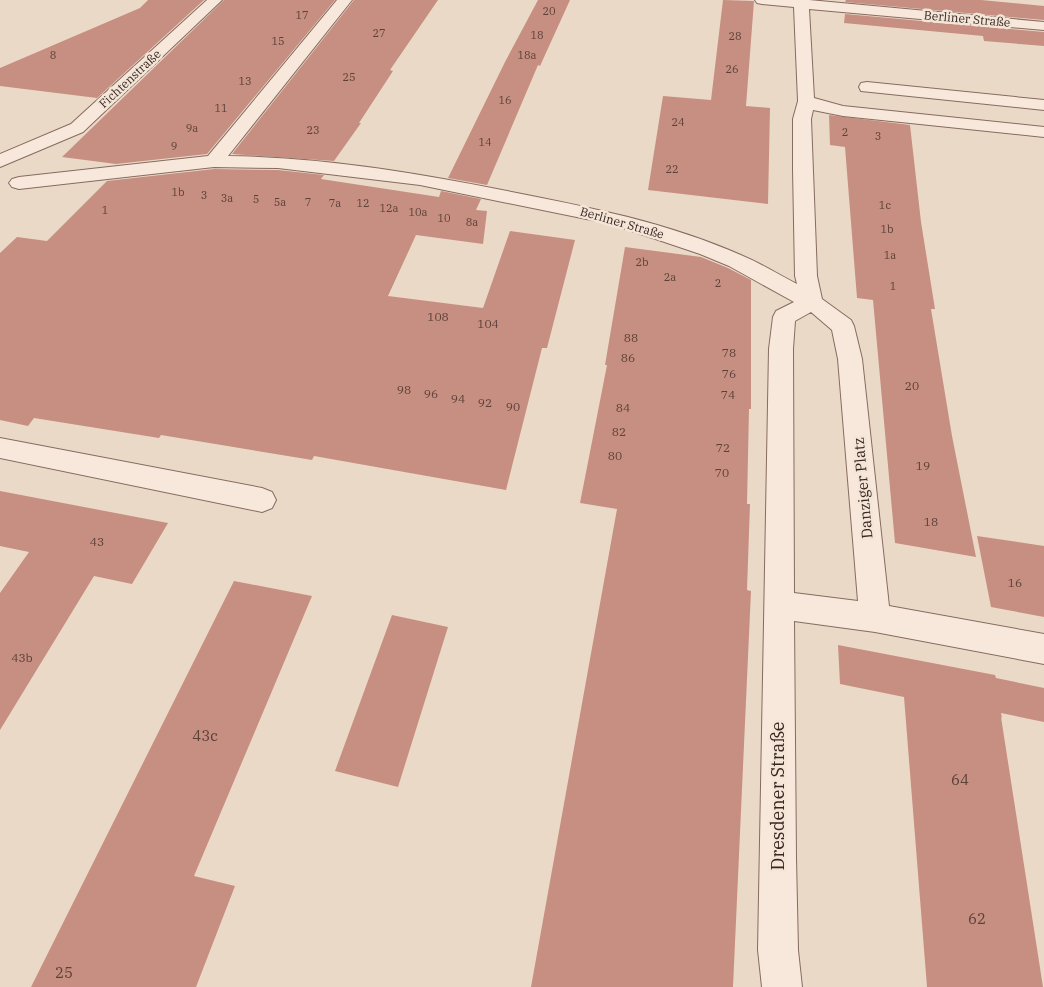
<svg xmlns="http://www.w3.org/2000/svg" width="1044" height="987" font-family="'IBM Plex Serif',serif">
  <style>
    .building { fill: #c78f81 }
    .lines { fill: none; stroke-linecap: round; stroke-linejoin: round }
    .minor-casing { stroke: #866b5f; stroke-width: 2 }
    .minor { fill: #f7e8db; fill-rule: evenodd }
    .labels { text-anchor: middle; stroke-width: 5; stroke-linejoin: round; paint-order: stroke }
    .far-number-label { font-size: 11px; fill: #5c4139 }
    .far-street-label { font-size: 12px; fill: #382721; stroke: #f3e5d7 }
    .number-label { font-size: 12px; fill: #5c4139 }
    .street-label { font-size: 15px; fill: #382721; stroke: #f3e5d7 }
    .near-number-label { font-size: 15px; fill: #5c4139 }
    .near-street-label { font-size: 18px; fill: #382721; stroke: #f3e5d7 }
  </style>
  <rect width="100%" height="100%" fill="#ebd9c8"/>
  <path class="building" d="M 148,0 L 204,0 L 97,98 L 0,86 L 0,68 L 140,8 Z
    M 224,0 L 335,0 L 207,154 L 116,164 L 62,157 Z
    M 354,0 L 438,0 L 390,70 L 393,71 L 359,123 L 361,123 L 334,161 L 232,154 Z
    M 538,0 L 570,0 L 540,66 L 538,65 L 487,185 L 448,178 L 505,62 Z
    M 723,0 L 754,1 L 746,106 L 770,108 L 768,204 L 648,190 L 663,96 L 711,100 Z
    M 846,0 L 981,0 L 1044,6 L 1044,20 L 845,2 Z
    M 845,14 L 1044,32 L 1044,46 L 984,41 L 983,36 L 844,23 Z
    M 829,115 L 910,125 L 921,222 L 935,309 L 931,309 L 952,436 L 976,557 L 895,543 L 873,300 L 857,298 L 845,147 L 830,145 Z
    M 214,169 L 278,170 L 324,175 L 321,179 L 439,197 L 441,191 L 481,199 L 476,210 L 487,211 L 483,244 L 416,235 L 388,296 L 483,308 L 510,231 L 575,240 L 547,348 L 542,348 L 506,490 L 314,456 L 312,460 L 161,435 L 159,438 L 34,418 L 28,426 L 0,420 L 0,253 L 17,237 L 47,241 L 107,181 Z
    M 625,247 L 701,257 L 728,268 L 751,280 L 751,409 L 749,409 L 747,504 L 750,504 L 747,590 L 751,591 L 733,987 L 531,987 L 617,509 L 580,503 L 607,365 L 605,365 Z
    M 0,491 L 168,523 L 132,584 L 94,576 L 0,730 L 0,593 L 29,552 L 0,546 Z
    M 977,536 L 1044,546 L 1044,617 L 991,607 Z
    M 234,581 L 312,596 L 194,876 L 235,886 L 196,987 L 31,987 Z
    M 392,615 L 448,627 L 398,787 L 335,771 Z
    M 838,645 L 995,675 L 996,678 L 1044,688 L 1044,722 L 1001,713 L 1002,718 L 1001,717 L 1043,987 L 927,987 L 904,697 L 840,684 Z"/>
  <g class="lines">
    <g class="minor-casing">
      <path id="minor" d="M 207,0 L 222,0 L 83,132 L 0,167 L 0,154 L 71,124 Z
        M 337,0 L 352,0 L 228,156 C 320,157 412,172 502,190 C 584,206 667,222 743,256 C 762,264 779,275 797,284 L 795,276 L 793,169 L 793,119 L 798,101 L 794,7 L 762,4 L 757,3 L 755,0 L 809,0 L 1044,22 L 1044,30 L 809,9 L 814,98 L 843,106 L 1044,127 L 1044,137 L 843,116 L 813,110 L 811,119 L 817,276 L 822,299 L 851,320 L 854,326 L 862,359 L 889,606 L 1044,634 L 1044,664 L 875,632 L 794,621 L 796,858 L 798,950 L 802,987 L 762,987 L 758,950 L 769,349 L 773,317 L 776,311 L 794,302 L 729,266 L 700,254 L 611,224 L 420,185 L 278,168 L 214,167 L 19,189 L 12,187 L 9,183 L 12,179 L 19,177 L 208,156 ZM 811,312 L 832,330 L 838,359 L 858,601 L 794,593 L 793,349 L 795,321 Z
        M 867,82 L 1044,100 L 1044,110 L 861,91 L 859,87 L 861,83 Z
        M 0,438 L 262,488 L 272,492 L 276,500 L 272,508 L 262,512 L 0,458 Z"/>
    </g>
    <use href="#minor" class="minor"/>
  </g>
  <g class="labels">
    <g class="far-number-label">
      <text x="549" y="15">20</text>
      <text x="302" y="19">17</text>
      <text x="379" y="37">27</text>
      <text x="537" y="39">18</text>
      <text x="735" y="40">28</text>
      <text x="278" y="45">15</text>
      <text x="53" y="59">8</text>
      <text x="527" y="59">18a</text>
      <text x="732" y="73">26</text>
      <text x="349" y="81">25</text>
      <text x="245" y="85">13</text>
      <text x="505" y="104">16</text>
      <text x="221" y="112">11</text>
      <text x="678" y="126">24</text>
      <text x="192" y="132">9a</text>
      <text x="313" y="134">23</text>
      <text x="845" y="136">2</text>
      <text x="878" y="140">3</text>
      <text x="485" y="146">14</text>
      <text x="174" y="150">9</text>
      <text x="672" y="173">22</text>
      <text x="178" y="196">1b</text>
      <text x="204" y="199">3</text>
      <text x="227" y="202">3a</text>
      <text x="256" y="203">5</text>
      <text x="280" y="206">5a</text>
      <text x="308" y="206">7</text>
      <text x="335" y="207">7a</text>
      <text x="363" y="207">12</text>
      <text x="885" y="209">1c</text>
      <text x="389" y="212">12a</text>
      <text x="105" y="214">1</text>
      <text x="418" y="216">10a</text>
      <text x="444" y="222">10</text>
      <text x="472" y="226">8a</text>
      <text x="887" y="233">1b</text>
      <text x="890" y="259">1a</text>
      <text x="642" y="266">2b</text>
      <text x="670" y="281">2a</text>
      <text x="718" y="287">2</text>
      <text x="893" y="290">1</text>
    </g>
    <g class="far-street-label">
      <text transform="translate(967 19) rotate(5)" y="4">Berliner Straße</text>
      <text transform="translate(130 79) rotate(-43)" y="4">Fichtenstraße</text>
      <text transform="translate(622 223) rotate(16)" y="4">Berliner Straße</text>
    </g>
    <g class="number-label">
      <text x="438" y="321">108</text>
      <text x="488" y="328">104</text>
      <text x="631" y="342">88</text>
      <text x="729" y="357">78</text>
      <text x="628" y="362">86</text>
      <text x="729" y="378">76</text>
      <text x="912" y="390">20</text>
      <text x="404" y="394">98</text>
      <text x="431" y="398">96</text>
      <text x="728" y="399">74</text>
      <text x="458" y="403">94</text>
      <text x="485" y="407">92</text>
      <text x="513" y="411">90</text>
      <text x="623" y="412">84</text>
      <text x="619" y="436">82</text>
      <text x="723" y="452">72</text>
      <text x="615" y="460">80</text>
      <text x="923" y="470">19</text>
      <text x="722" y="477">70</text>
      <text x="931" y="526">18</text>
      <text x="97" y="546">43</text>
      <text x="1015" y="587">16</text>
      <text x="22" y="662">43b</text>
    </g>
    <g class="street-label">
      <text transform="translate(863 488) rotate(-95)" y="5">Danziger Platz</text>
    </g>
    <g class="near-number-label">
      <text x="205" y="741">43c</text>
      <text x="960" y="785">64</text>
      <text x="977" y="924">62</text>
      <text x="64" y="978">25</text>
    </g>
    <g class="near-street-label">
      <text transform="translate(778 796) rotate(-90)" y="6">Dresdener Straße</text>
    </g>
  </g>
</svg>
